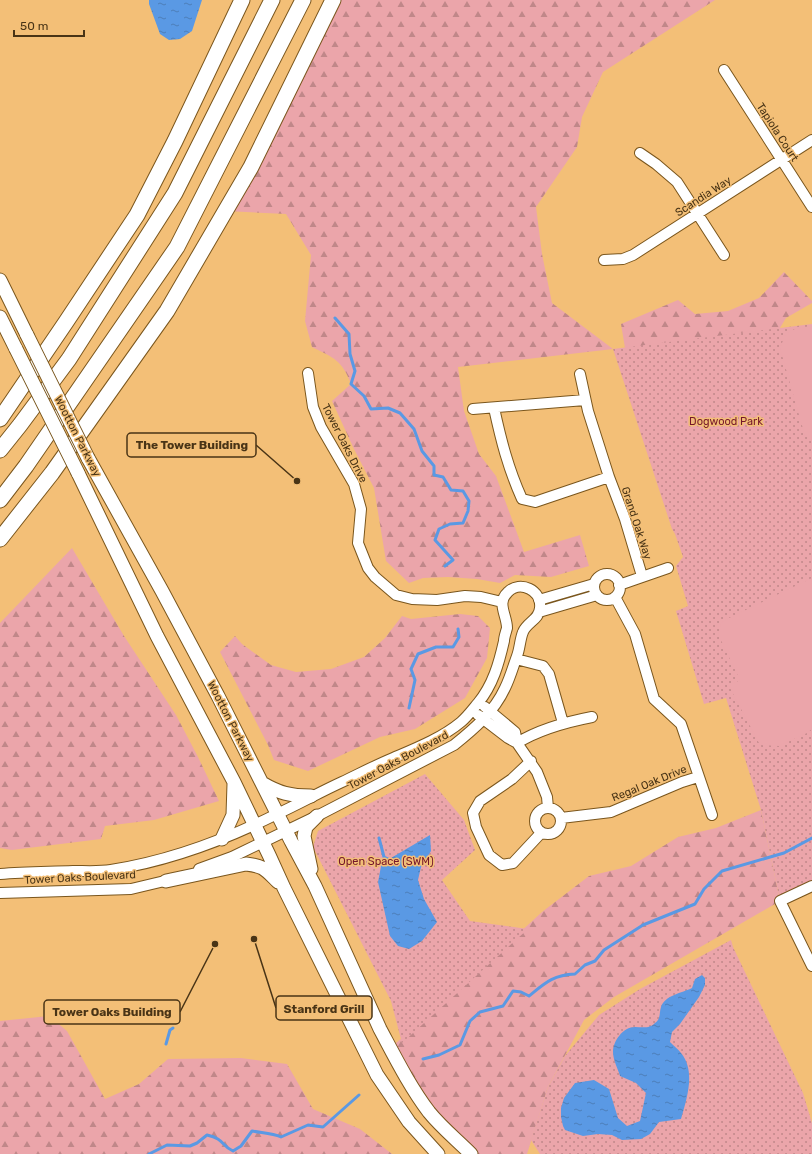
<svg xmlns="http://www.w3.org/2000/svg" width="812" height="1154" font-family="Rubik,sans-serif">
  <style>
    .forest { fill: url(#forest-firs) }
    .park { fill: url(#park-dots) }
    .pitch { fill: #eba5aa }
    .water { fill: url(#water-ripples) }
    .lines { fill: none; stroke-linecap: round; stroke-linejoin: round }
    .stream { stroke: #5a99e4; stroke-width: 3 }
    .minor-casing { stroke: #7a561d; stroke-width: 12 }
    .major-casing { stroke: #7a561d; stroke-width: 15 }
    .highway-casing { stroke: #7a561d; stroke-width: 17 }
    .minor { stroke: #fff; stroke-width: 10 }
    .major { stroke: #fff; stroke-width: 13 }
    .highway { stroke: #fff; stroke-width: 15 }
    .major-bridge-casing { stroke: #7a561d; stroke-width: 15; stroke-linecap: butt }
    .major-bridge { stroke: #fff; stroke-width: 13 }
    .labels { text-anchor: middle; stroke-width: 3; stroke-linejoin: round; paint-order: stroke }
    .street-label { font-size: 11px; fill: #493416; stroke: #f3bf77 }
    .park-label { font-size: 11px; fill: #75162b; stroke: #f3bf77 }
    .leader { fill: none; stroke: #493416; stroke-width: 1.5 }
    .callout-dot { fill: #493416; stroke: #f3bf77; stroke-width: 1.5 }
    .callout { fill: #f3bf77; stroke: #493416; stroke-width: 1.5 }
    .callout-label { font-size: 12px; text-anchor: middle; font-weight: bold; fill: #493416 }
  </style>
  <defs>
    <pattern id="forest-firs" width="22" height="20" patternUnits="userSpaceOnUse"><rect width="22" height="20" fill="#eba5aa"/><path d="M5 1l3.5 6h-7zM16 11l3.5 6h-7z" fill="#c08789"/></pattern>
    <pattern id="park-dots" width="8" height="8" patternUnits="userSpaceOnUse"><rect width="8" height="8" fill="#eba5aa"/><path d="M2 2h.1M6 6h.1" fill="none" stroke="#c08789" stroke-width="1.8" stroke-linecap="round"/></pattern>
    <pattern id="water-ripples" width="26" height="14" patternUnits="userSpaceOnUse"><rect width="26" height="14" fill="#5a99e4"/><path d="M2 4q2-2 4 0t4 0M15 11q2-2 4 0t4 0" fill="none" stroke="#4c7eb8"/></pattern>
  </defs>
  <rect width="100%" height="100%" fill="#f3bf77"/>
  <path class="forest" d="M 333,0 L 715,0 L 603,72 L 582,117 L 577,147 L 536,207 L 542,254 L 552,303 L 613,349 L 458,367 L 464,411 L 479,454 L 496,476 L 524,552 L 580,535 L 589,566 L 551,577 L 515,575 L 500,583 L 477,579 L 448,577 L 423,578 L 409,583 L 386,561 L 374,488 L 353,447 L 332,401 L 351,384 C 342,360 334,358 312,347 L 305,321 L 311,255 L 286,214 L 225,211 Z
    M 784,272 L 812,301 L 812,303 L 786,318 L 772,341 L 627,360 L 621,324 L 678,300 L 695,314 L 728,311 L 759,298 Z
    M 72,548 L 124,636 L 176,715 L 198,757 L 219,801 L 154,820 L 105,826 L 101,839 L 12,850 L 0,848 L 0,623 Z
    M 460,614 L 478,616 L 490,628 L 487,658 L 465,698 L 415,729 L 380,737 L 308,771 L 274,760 L 268,745 L 220,652 L 235,636 L 242,644 L 271,665 L 296,672 L 331,669 L 364,657 L 385,638 L 402,616 L 411,619 Z
    M 761,810 L 780,901 L 614,997 L 584,1020 L 548,1087 L 527,1154 L 471,1154 L 430,1113 L 390,1048 L 433,1012 L 542,912 L 589,876 L 631,866 L 678,837 L 716,828 Z
    M 49,1016 L 67,1031 L 105,1099 L 139,1084 L 168,1059 L 241,1058 L 287,1064 L 313,1109 L 360,1129 L 392,1154 L 0,1154 L 0,1021 Z"/>
  <path class="park" d="M 812,324 L 812,886 L 780,901 L 761,810 L 726,698 L 704,704 L 676,611 L 688,606 L 676,566 L 683,557 L 675,534 L 672,529 L 613,349 Z
    M 425,774 L 464,820 L 475,850 L 442,880 L 470,921 L 528,929 L 402,1043 L 391,1001 L 313,847 L 318,831 Z
    M 731,940 L 733,947 L 803,1093 L 812,1123 L 812,1154 L 540,1154 L 531,1140 L 548,1087 L 565,1056 L 599,1015 L 640,989 Z"/>
  <path class="pitch" d="M 812,326 L 812,440 L 805,436 L 780,348 L 786,333 L 797,328 Z
    M 812,578 L 812,729 L 807,733 L 779,746 L 760,745 L 729,686 L 740,680 L 718,634 L 721,623 L 729,618 Z"/>
  <path class="water" d="M 149,0 L 202,0 L 192,31 L 180,39 L 169,40 L 160,34 L 149,4 Z
    M 430,835 L 431,851 L 421,867 L 418,880 L 424,899 L 437,922 L 422,941 L 409,949 L 398,946 L 390,936 L 378,882 L 382,861 L 391,858 Z
    M 702,975 L 705,978 L 705,985 L 699,997 L 680,1024 L 672,1032 L 670,1042 C 673,1045 678,1049 681,1053 C 696,1071 687,1098 681,1119 L 659,1122 L 650,1134 L 641,1139 L 622,1140 L 612,1135 L 598,1134 L 583,1136 L 565,1130 L 563,1126 L 561,1117 L 561,1108 L 564,1098 L 575,1083 L 594,1080 L 609,1089 L 618,1118 L 627,1126 L 640,1121 L 646,1093 L 636,1083 L 620,1076 C 618,1069 613,1060 613,1052 C 613,1041 623,1027 635,1027 C 643,1027 649,1029 655,1023 C 661,1019 659,1013 661,1007 C 665,995 682,993 692,988 L 695,979 Z"/>
  <g class="lines">
    <path class="stream" d="M 335,318 L 349,334 L 350,354 L 355,371 L 351,384 L 364,396 L 371,409 L 388,408 L 400,413 L 414,429 L 422,451 L 434,466 L 434,475 L 443,477 L 451,490 L 463,491 L 469,501 L 468,511 L 463,523 L 450,524 L 439,529 L 435,540 L 453,560 L 445,566
      M 409,708 L 415,680 L 411,669 L 418,654 L 436,647 L 453,647 L 459,637 L 458,629
      M 379,838 L 384,857 L 388,859
      M 166,1044 L 170,1030 L 173,1028
      M 423,1059 L 439,1055 L 460,1045 L 470,1021 L 480,1012 L 503,1006 L 513,991 L 521,992 L 529,996 C 545,983 553,975 575,974 L 585,965 L 595,961 L 604,950 L 643,925 L 695,904 L 704,889 L 722,871 L 784,853 L 812,838
      M 149,1154 L 167,1145 L 190,1146 L 197,1143 L 207,1135 C 225,1139 220,1145 233,1151 L 241,1146 L 252,1131 C 262,1133 272,1133 281,1137 L 308,1125 L 323,1127 L 359,1095"/>
    <g class="minor-casing">
      <path id="minor" d="M 724,70 L 812,207
        M 640,153 L 656,164 L 677,182 L 724,255
        M 604,260 L 623,259 L 633,255 L 812,140
        M 308,373 L 313,407 L 321,427 L 354,484 L 361,509 L 358,543 L 368,568 L 375,577 L 396,595 L 412,599 L 437,600 L 465,596 L 481,597 L 502,602
        M 580,374 L 588,411 L 609,477 L 625,519 L 642,576
        M 494,408 C 501,440 508,468 522,499 L 535,502 L 609,477
        M 473,409 L 585,400
        M594 587a13 13 0 1 1 26 0a13 13 0 1 1-26 0Z
        M 619,585 L 668,568
        M 615,597 L 635,634 L 654,699 L 681,724 L 712,815
        M 539,600 L 594,584
        M 539,612 L 597,595
        M 516,659 L 543,666 L 549,674 L 563,723
        M 485,707 L 515,732 L 517,743 L 537,772 L 547,797 L 548,808
        M 478,715 L 508,738 L 517,743
        M 517,743 C 540,729 566,722 592,717
        M 531,761 L 512,779 L 480,801 L 473,813 L 476,827 L 489,855 L 502,865 L 513,863 L 541,833
        M535 821a13 13 0 1 1 26 0a13 13 0 1 1-26 0Z
        M 561,818 L 611,812 L 682,782 L 698,777
        M 0,874 C 24,872 48,872 73,871 C 85,871 99,872 111,870 C 169,861 225,840 277,814 C 299,804 320,792 342,782 C 359,774 376,765 393,758 C 414,749 442,738 461,722 C 467,717 473,709 478,703 C 493,685 499,663 504,641 C 504,637 506,632 507,628 C 507,615 496,603 508,592 C 520,580 542,590 540,608 C 539,620 527,622 523,632 C 520,639 520,648 517,656 C 513,667 510,678 505,688 C 494,712 474,729 454,745 L 317,816 L 232,857 L 199,869
        M 812,886 L 780,901 L 812,966
        M 0,893 L 131,889 L 173,879"/>
    </g>
    <g class="major-casing">
      <path id="major" d="M 0,280 L 27,335
        M 0,317 L 16,349
        M 88,458 L 162,591 L 218,696 L 291,841 L 315,886 L 380,1029 C 395,1057 410,1087 429,1112 C 441,1127 457,1140 471,1154
        M 78,473 L 157,636 L 234,782 L 269,855 L 284,888 L 377,1075 L 409,1122 L 438,1154
        M 262,783 C 279,793 290,796 311,796
        M 222,839 L 233,815 L 234,784
        M 311,869 L 304,836 L 306,827 L 317,816
        M 166,881 L 246,864 C 264,866 265,869 278,882"/>
    </g>
    <g class="highway-casing">
      <path id="highway" d="M 0,419 L 66,322 L 137,215 L 175,141 L 242,0
        M 0,450 L 20,425 L 69,359 L 175,193 L 272,0
        M 0,500 L 26,466 L 177,247 L 303,0
        M 0,539 L 52,473 L 167,311 L 251,167 L 333,0"/>
    </g>
    <use href="#minor" class="minor"/>
    <use href="#major" class="major"/>
    <use href="#highway" class="highway"/>
    <g class="major-bridge-casing">
      <path id="major-bridge" d="M 27,335 L 88,458
        M 16,349 L 78,473"/>
    </g>
    <use href="#major-bridge" class="major-bridge"/>
  </g>
  <g class="labels">
    <g class="street-label">
      <text transform="translate(778 132) rotate(57)" y="4">Tapiola Court</text>
      <text transform="translate(703 196) rotate(-33)" y="4">Scandia Way</text>
      <text transform="translate(78 436) rotate(63)" y="4">Wootton Parkway</text>
      <text transform="translate(345 443) rotate(63)" y="4">Tower Oaks Drive</text>
      <text transform="translate(637 523) rotate(72)" y="4">Grand Oak Way</text>
      <text transform="translate(231 721) rotate(63)" y="4">Wootton Parkway</text>
      <text transform="translate(398 760) rotate(-28)" y="4">Tower Oaks Boulevard</text>
      <text transform="translate(649 783) rotate(-22)" y="4">Regal Oak Drive</text>
      <text transform="translate(80 877) rotate(-3)" y="4">Tower Oaks Boulevard</text>
    </g>
    <g class="park-label">
      <text x="726" y="425">Dogwood Park</text>
      <text x="386" y="865">Open Space (SWM)</text>
    </g>
  </g>
  <path class="leader" d="M297 481L256 445M254 939L276 1008M215 944L180 1012"/>
  <g class="callout-dot">
    <circle cx="297" cy="481" r="4"/>
    <circle cx="254" cy="939" r="4"/>
    <circle cx="215" cy="944" r="4"/>
  </g>
  <g class="callout">
    <rect x="127" y="433" width="129" height="24" rx="4"/>
    <rect x="276" y="996" width="96" height="24" rx="4"/>
    <rect x="44" y="1000" width="136" height="24" rx="4"/>
  </g>
  <g class="callout-label">
    <text x="192" y="449">The Tower Building</text>
    <text x="324" y="1013">Stanford Grill</text>
    <text x="112" y="1016">Tower Oaks Building</text>
  </g>
  <path d="M14 30v6h70v-6" fill="none" stroke="#493416" stroke-width="2"/>
  <text x="20" y="30" font-size="12" fill="#493416" stroke="#f3bf77" stroke-width="3" paint-order="stroke">50 m</text>
</svg>
